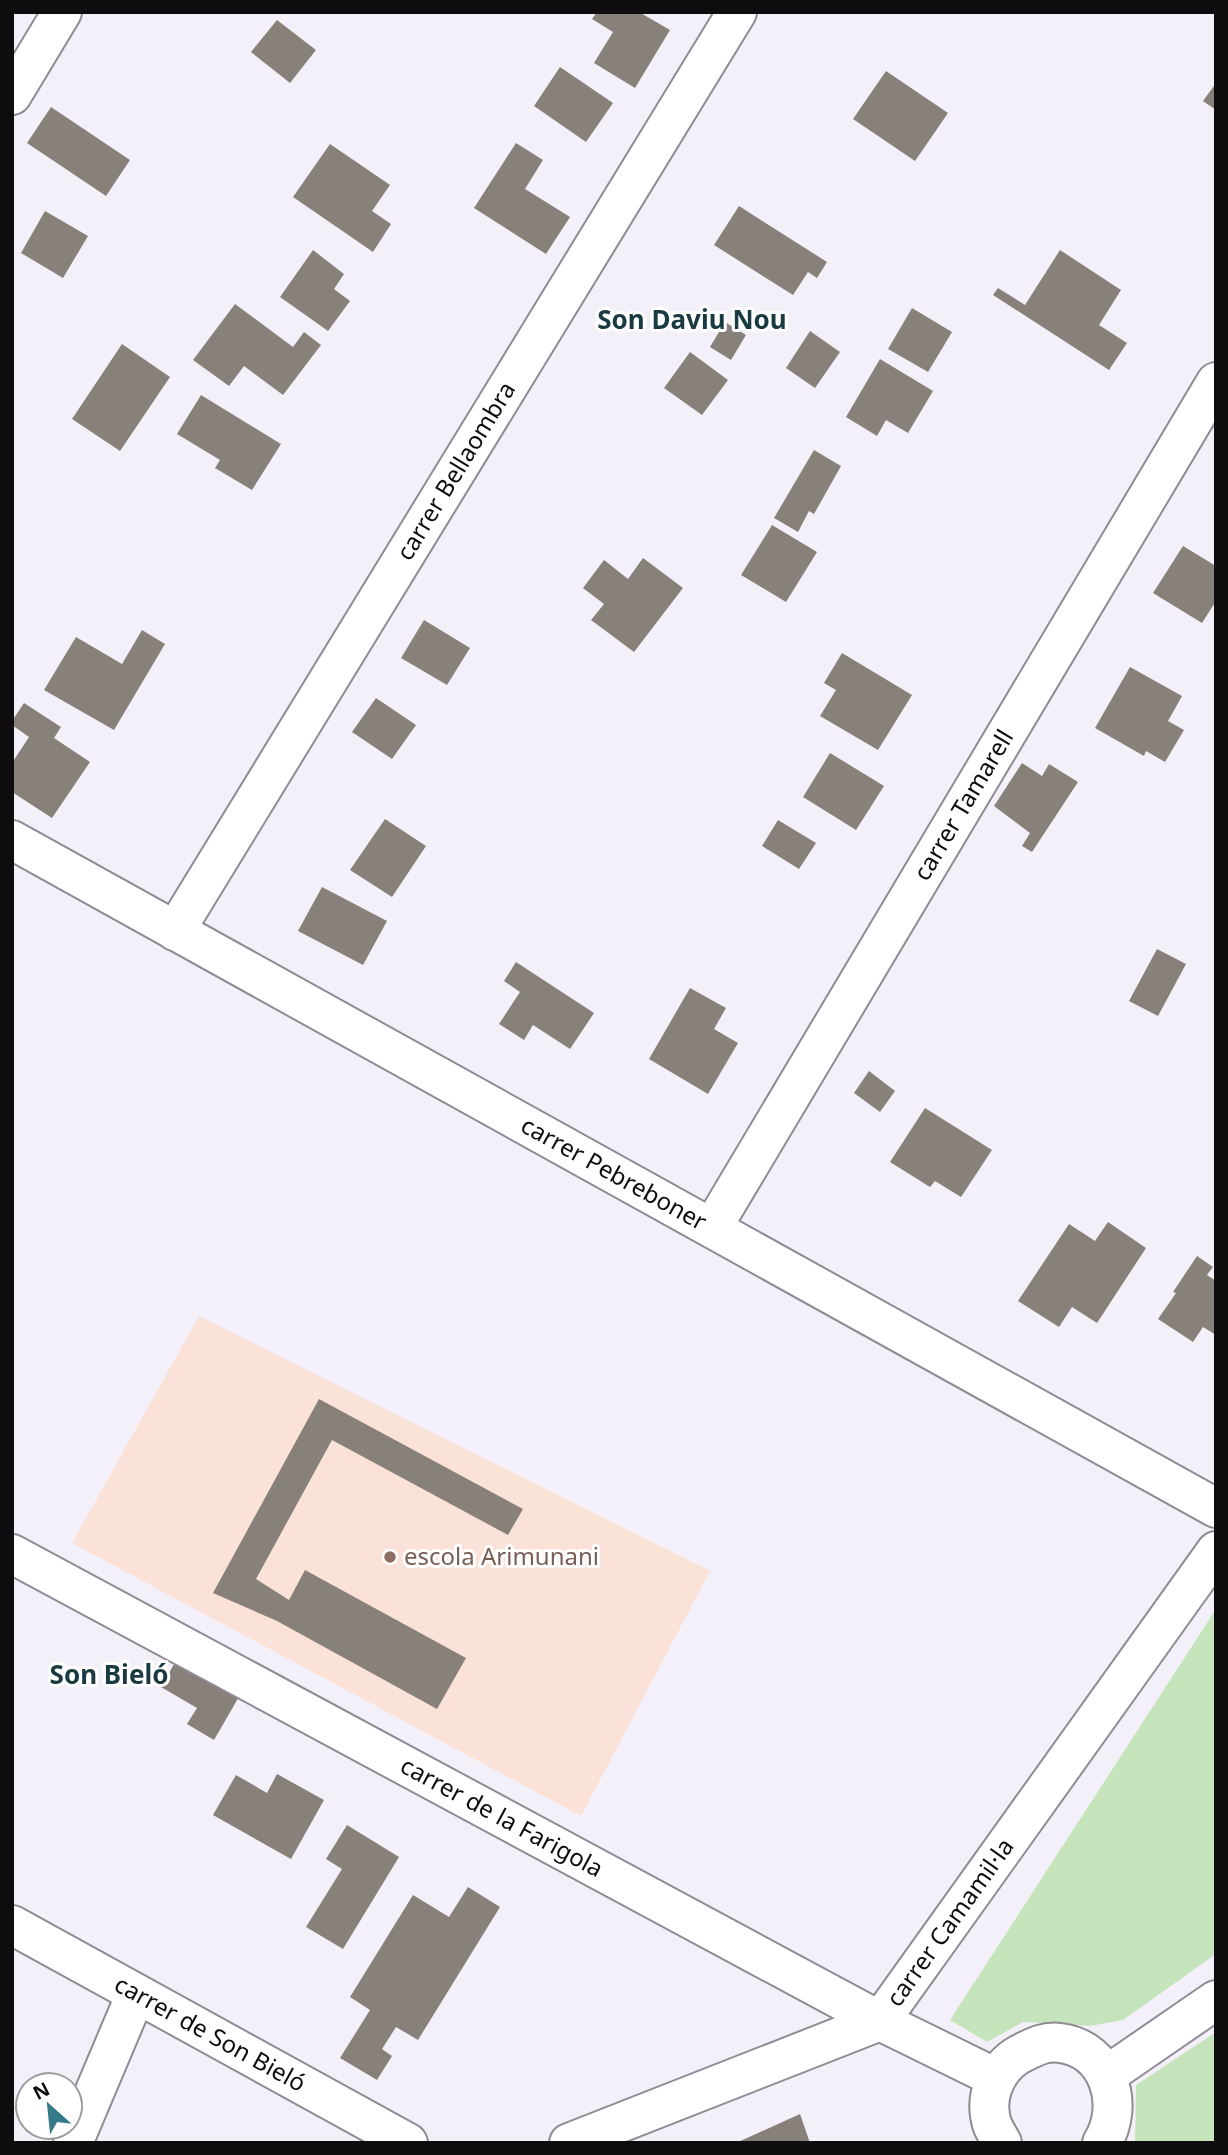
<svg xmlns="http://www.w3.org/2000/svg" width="1228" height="2155" font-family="'Noto Sans',sans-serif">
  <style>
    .education { fill: #fbe2d8 }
    .green { fill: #c6e4bb }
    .building { fill: #88817a }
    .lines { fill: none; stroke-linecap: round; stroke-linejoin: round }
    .minor-casing { stroke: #8f8b93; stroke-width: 42 }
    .minor { stroke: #fff; stroke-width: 38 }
    .education-dot { fill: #8d6e63; stroke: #fff; stroke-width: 2.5 }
    .labels { text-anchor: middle; stroke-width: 6; stroke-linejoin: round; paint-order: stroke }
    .street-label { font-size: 24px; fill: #0e0c0f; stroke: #fff }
    .education-label { font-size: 24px; fill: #785e54; stroke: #fff; text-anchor: start }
    .neighbourhood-label { font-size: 26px; font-weight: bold; fill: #1a3a42; stroke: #fff }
  </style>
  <rect width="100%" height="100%" fill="#f4f0f9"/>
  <path class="education" d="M 199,1316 L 710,1571 L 581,1816 L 72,1543 Z"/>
  <path class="green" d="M 1216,1609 L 1216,1954 L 1123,2020 L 1090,2026 L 1023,2022 L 987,2042 L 950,2020 Z
    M 1216,2032 L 1216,2143 L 1135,2143 L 1136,2085 Z"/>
  <path class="building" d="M 597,12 L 639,12 L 670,30 L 635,88 L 594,63 L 613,32 L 592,19 Z
    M 277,20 L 316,50 L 290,83 L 251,52 Z
    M 560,67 L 613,103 L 586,142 L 534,106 Z
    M 886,71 L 948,113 L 915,161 L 853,119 Z
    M 1216,83 L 1216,110 L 1203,101 Z
    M 51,107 L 130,160 L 106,196 L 27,143 Z
    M 516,143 L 543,160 L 525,189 L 570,217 L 546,254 L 474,208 Z
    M 330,144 L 390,185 L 372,211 L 391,224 L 373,252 L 293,197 Z
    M 739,206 L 827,262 L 817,278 L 808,272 L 793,295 L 714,245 Z
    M 45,211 L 88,236 L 63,278 L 21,253 Z
    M 313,250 L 344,274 L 334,289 L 350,301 L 328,331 L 280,297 Z
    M 1060,250 L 1121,290 L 1099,325 L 1127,343 L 1109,370 L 993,295 L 998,288 L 1025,305 Z
    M 235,304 L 293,347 L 304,332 L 321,345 L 283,395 L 244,366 L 229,386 L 193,360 Z
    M 912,308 L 952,332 L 928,372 L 888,349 Z
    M 725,322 L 746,335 L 731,360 L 710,347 Z
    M 810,331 L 840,352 L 815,388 L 786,368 Z
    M 122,344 L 170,377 L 120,451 L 72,419 Z
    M 690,352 L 728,380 L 702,415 L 664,388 Z
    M 880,359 L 933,391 L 908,433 L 886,420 L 877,436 L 846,417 Z
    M 201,395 L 281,444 L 252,490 L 215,468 L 220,460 L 177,434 Z
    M 814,450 L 841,466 L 814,514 L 809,511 L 798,532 L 774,518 Z
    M 772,525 L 817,552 L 786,602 L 741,575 Z
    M 1183,546 L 1216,566 L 1216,601 L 1202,623 L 1153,593 Z
    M 643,558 L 683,588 L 634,652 L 591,620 L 604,604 L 583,588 L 604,560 L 628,579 Z
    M 424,620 L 470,648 L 447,685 L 401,658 Z
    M 142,630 L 165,644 L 114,730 L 44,690 L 76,637 L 122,664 Z
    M 842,653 L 912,695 L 878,750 L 820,716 L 836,690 L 824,683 Z
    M 1130,667 L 1182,696 L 1168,721 L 1184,730 L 1165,762 L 1146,751 L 1144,756 L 1095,728 Z
    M 376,698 L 416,725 L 392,759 L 352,732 Z
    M 24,703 L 61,727 L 54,738 L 90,762 L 52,818 L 12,792 L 12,763 L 29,737 L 12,725 L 12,721 Z
    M 830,753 L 884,786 L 856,830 L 803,797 Z
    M 1022,763 L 1042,776 L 1049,764 L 1078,782 L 1032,852 L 1022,846 L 1030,833 L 994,806 Z
    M 385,819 L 426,846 L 392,897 L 350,870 Z
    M 778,820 L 816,843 L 799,869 L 762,846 Z
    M 322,887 L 387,921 L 363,965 L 298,931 Z
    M 1157,949 L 1186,964 L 1158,1016 L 1129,1001 Z
    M 516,962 L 594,1013 L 570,1049 L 533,1025 L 524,1040 L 499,1024 L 520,992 L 504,981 Z
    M 690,988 L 726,1008 L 714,1029 L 738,1043 L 708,1094 L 649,1059 Z
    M 869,1071 L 895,1091 L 880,1112 L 854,1093 Z
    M 925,1108 L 992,1150 L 961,1197 L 935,1181 L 930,1187 L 890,1162 Z
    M 1108,1222 L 1146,1248 L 1097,1323 L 1072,1307 L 1059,1327 L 1018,1301 L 1069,1224 L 1095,1241 Z
    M 1197,1256 L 1213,1267 L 1207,1275 L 1216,1281 L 1216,1335 L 1203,1327 L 1193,1342 L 1158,1319 L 1176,1293 L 1173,1292 Z
    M 319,1399 L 523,1509 L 508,1535 L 332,1440 L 256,1579 L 289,1600 L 305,1570 L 466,1658 L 437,1709 L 277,1621 L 213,1593 Z
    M 177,1659 L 240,1695 L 214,1740 L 187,1724 L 197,1708 L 161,1687 Z
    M 277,1774 L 324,1800 L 291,1859 L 213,1815 L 236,1775 L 267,1793 Z
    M 347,1825 L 399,1857 L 343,1949 L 306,1927 L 342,1869 L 326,1859 Z
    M 468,1887 L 500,1907 L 418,2040 L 396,2027 L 382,2049 L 392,2056 L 377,2080 L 340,2058 L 370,2010 L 350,1997 L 413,1895 L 449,1917 Z
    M 800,2114 L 810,2143 L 736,2143 Z"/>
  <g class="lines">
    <g class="minor-casing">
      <g id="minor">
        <path d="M 12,95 L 62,12"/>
        <path id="s1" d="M 12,840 L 1216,1508"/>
        <path id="s2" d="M 175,931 L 737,12"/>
        <path id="s3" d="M 712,1228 L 1216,382"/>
        <path id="s4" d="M 12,1554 L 880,2021 L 996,2078"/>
        <path id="s5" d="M 12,1925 L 408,2143"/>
        <path d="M 1107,2075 L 1216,2000"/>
        <path d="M 73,2143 L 136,1994"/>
        <path id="s6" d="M 569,2143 L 880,2021 L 1216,1551"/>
        <path d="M 1002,2143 C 999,2137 994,2130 992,2124 C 983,2095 998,2064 1024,2052 C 1036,2046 1046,2041 1060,2043 C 1108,2049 1126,2104 1102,2143"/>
      </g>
    </g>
    <use href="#minor" class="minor"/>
  </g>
  <circle class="education-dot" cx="390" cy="1557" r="7"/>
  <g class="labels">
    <g class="street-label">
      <text dy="8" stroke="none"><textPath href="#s2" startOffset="539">carrer Bellaombra</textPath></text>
      <text dy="8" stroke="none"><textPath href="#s3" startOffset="492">carrer Tamarell</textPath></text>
      <text dy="8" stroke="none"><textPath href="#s1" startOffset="688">carrer Pebreboner</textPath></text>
      <text dy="8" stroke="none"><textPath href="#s4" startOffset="556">carrer de la Farigola</textPath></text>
      <text dy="8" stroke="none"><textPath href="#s6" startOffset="455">carrer Camamil·la</textPath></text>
      <text dy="8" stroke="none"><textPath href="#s5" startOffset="226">carrer de Son Bieló</textPath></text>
    </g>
    <g class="education-label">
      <text x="404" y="1565">escola Arimunani</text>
    </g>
    <g class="neighbourhood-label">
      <text x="692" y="329">Son Daviu Nou</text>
      <text x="109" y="1684">Son Bieló</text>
    </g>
  </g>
  <rect width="1228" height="2155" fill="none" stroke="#0e0c0f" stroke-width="28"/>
  <g transform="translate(49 2106) rotate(333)"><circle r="33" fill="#ffffff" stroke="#9f9e9f" stroke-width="2"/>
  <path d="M0-5L12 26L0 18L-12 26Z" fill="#367989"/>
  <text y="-10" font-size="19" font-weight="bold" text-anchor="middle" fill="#0e0c0f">N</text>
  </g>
</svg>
